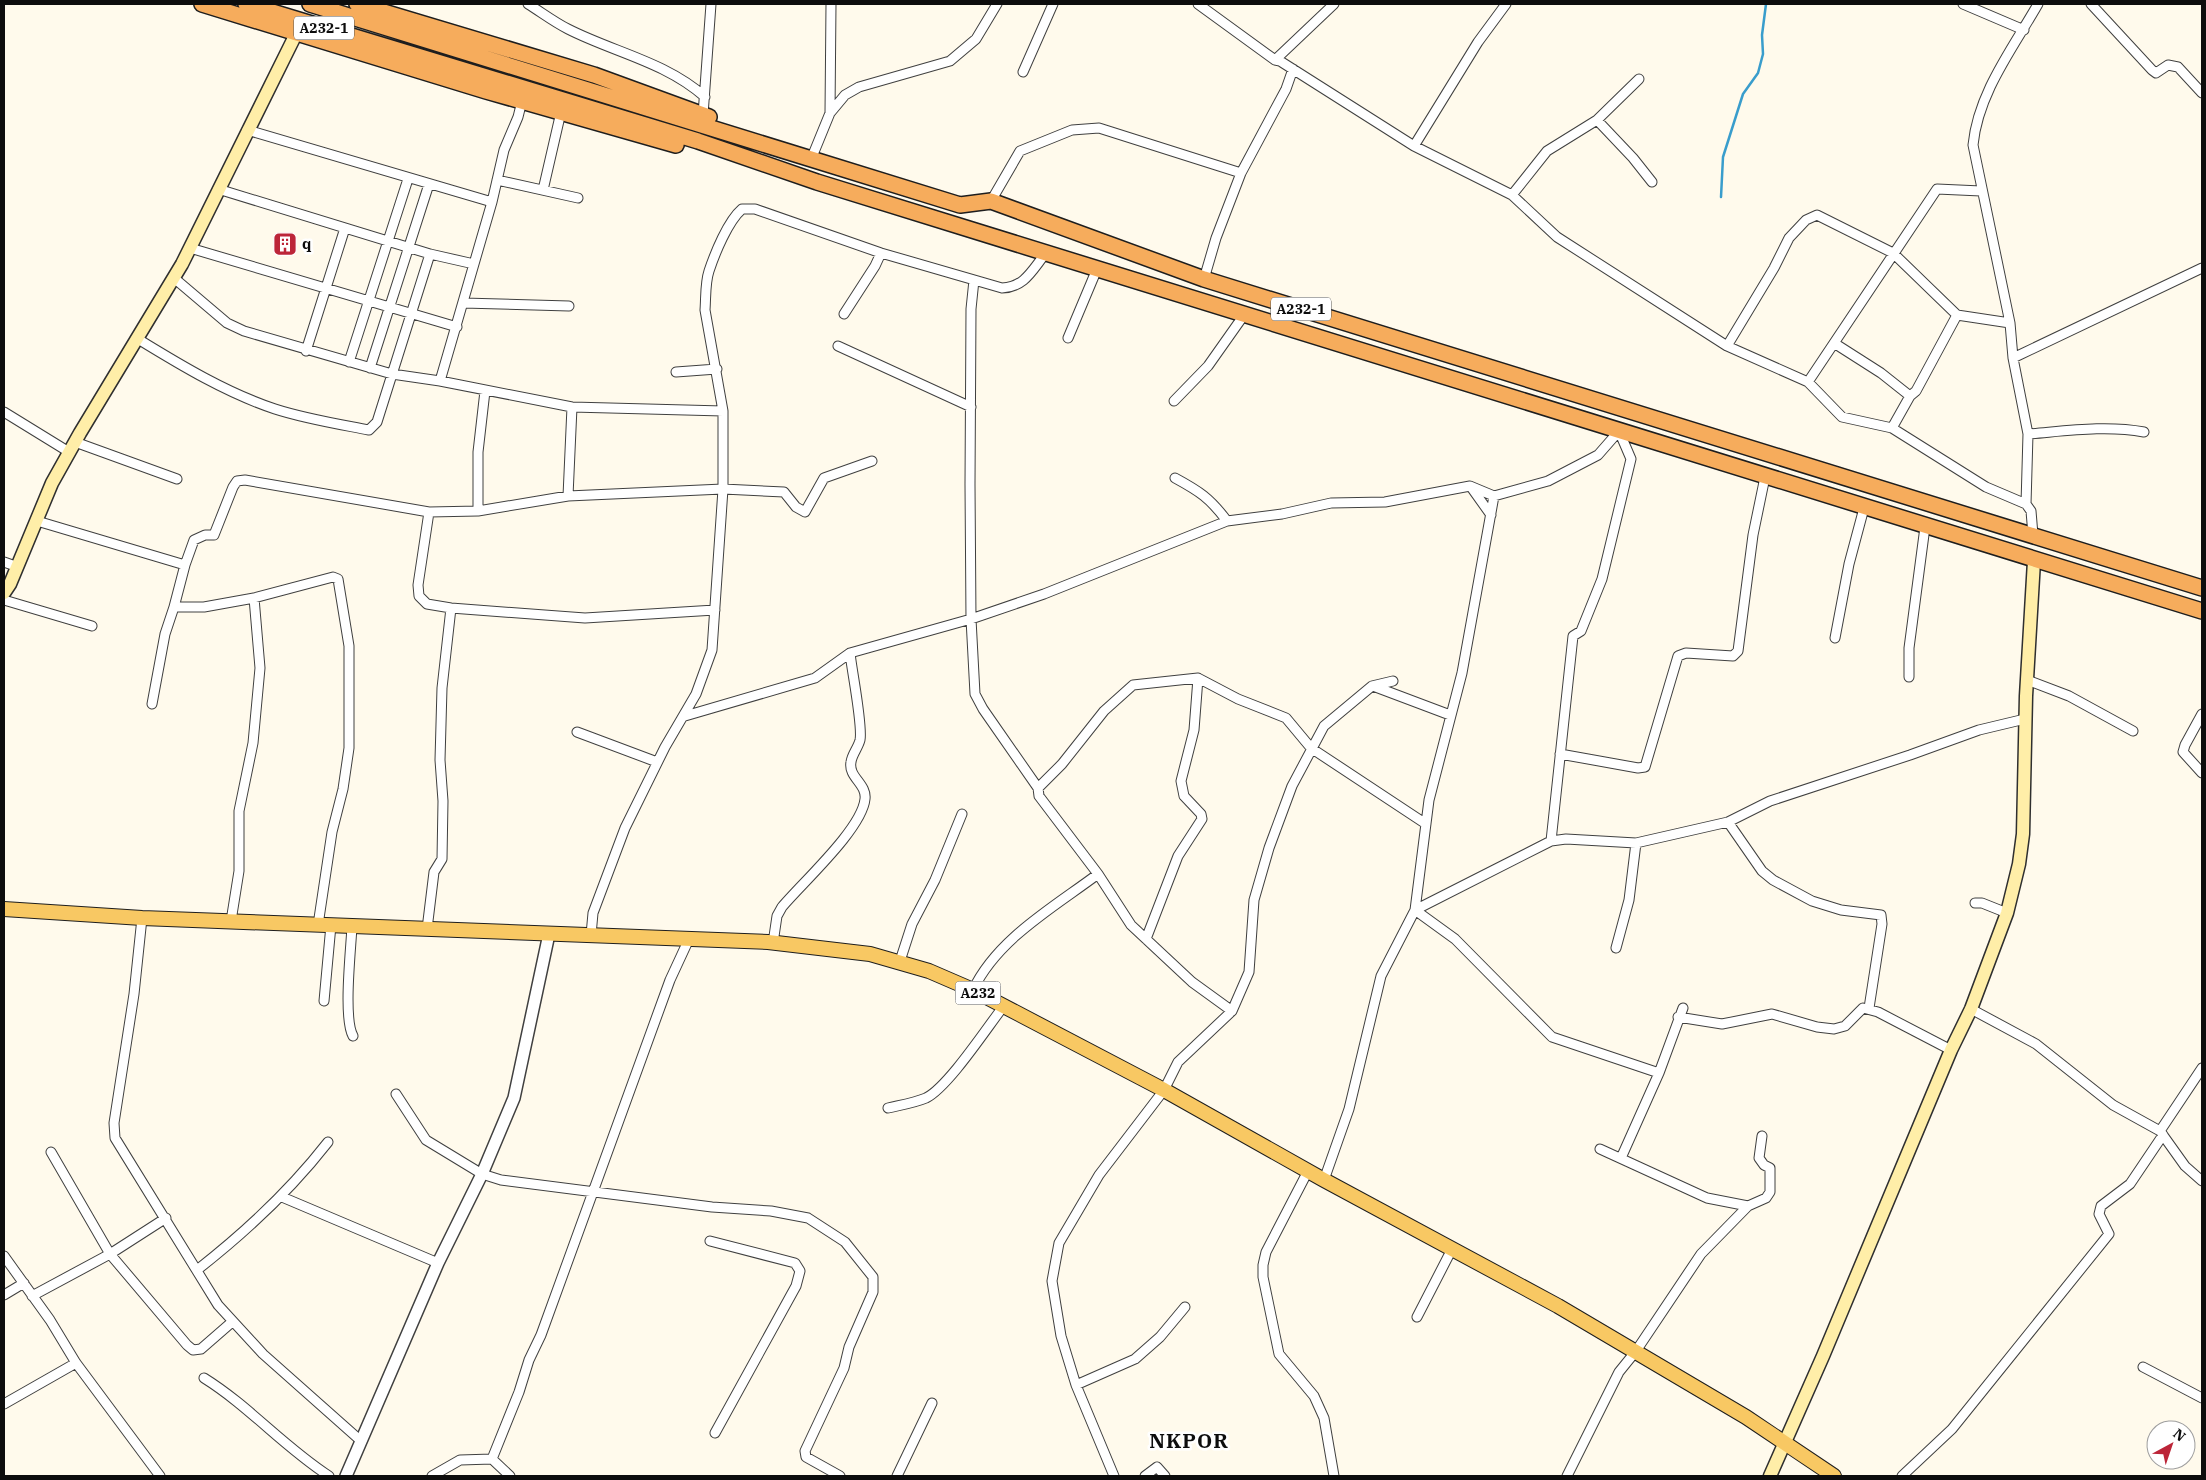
<svg xmlns="http://www.w3.org/2000/svg" width="2206" height="1480" font-family="'IBM Plex Serif',serif">
  <style>
    .lines { fill: none; stroke-linecap: round; stroke-linejoin: round }
    .stream { stroke: #399dcc; stroke-width: 2.5 }
    .minor-casing { stroke: #404040; stroke-width: 11 }
    .tertiary-casing { stroke: #404040; stroke-width: 14 }
    .secondary-casing { stroke: #2f2f2f; stroke-width: 15 }
    .primary-casing { stroke: #1e1e1e; stroke-width: 16 }
    .trunk-casing { stroke: #1e1e1e; stroke-width: 18 }
    .minor { stroke: #fff; stroke-width: 9 }
    .tertiary { stroke: #fff; stroke-width: 11 }
    .secondary { stroke: #ffeea8; stroke-width: 12 }
    .primary { stroke: #f8c863; stroke-width: 14 }
    .trunk { stroke: #f6ac5c; stroke-width: 15 }
    .labels { text-anchor: middle; stroke-width: 5; stroke-linejoin: round; paint-order: stroke }
    .shield { fill: #fff; stroke: #565656; stroke-width: 1 }
    .shield-label { font-size: 14px; font-weight: bold; fill: #0d0d0d }
    .poi-label { font-size: 15px; font-weight: bold; fill: #0d0d0d; stroke: #fff; text-anchor: start }
    .district-label { font-size: 20px; font-weight: bold; letter-spacing: 1px; fill: #0d0d0d; stroke: #fff }
  </style>
  <rect width="100%" height="100%" fill="#fffaec"/>
  <g class="lines">
    <path class="stream" d="M 1721,197 L 1723,157 L 1743,94 L 1758,73 L 1763,54 L 1762,35 L 1766,4"/>
    <g class="minor-casing">
      <path id="minor" d="M 528,4 C 541,12 554,22 568,29 C 613,52 666,62 705,97
        M 1198,4 L 1275,60 L 1280,61 L 1414,146 L 1512,195 L 1557,237 L 1727,346 L 1808,382 L 1842,417 L 1892,428 L 1986,487 L 2026,504 L 2031,511 L 2033,535
        M 1963,4 L 2024,30
        M 2091,4 L 2152,70 L 2156,73 L 2168,65 L 2178,67 L 2202,93
        M 1275,60 L 1334,4
        M 1023,72 L 1053,4
        M 830,113 L 845,95 L 859,87 L 950,61 L 976,39 L 997,4
        M 703,115 L 711,4
        M 1597,120 L 1633,158 L 1652,182
        M 247,130 L 492,202
        M 1414,146 L 1478,42 L 1506,4
        M 812,157 L 830,113 L 831,4
        M 497,180 L 578,198
        M 218,189 L 430,254 L 474,264
        M 543,190 L 561,112
        M 1512,195 L 1547,151 L 1597,120 L 1639,79
        M 991,201 L 1020,151 L 1072,130 L 1099,128 L 1241,173
        M 190,248 L 457,327
        M 174,278 L 227,323 L 244,331 L 392,374 L 440,381 L 572,407 L 723,411
        M 1204,279 L 1216,238 L 1241,173 L 1286,89 L 1293,69
        M 974,280 L 971,309 L 970,484 L 971,619 L 975,694 L 983,709 L 1038,788 L 1039,796 L 1098,874 L 1131,925 L 1192,982 L 1232,1011
        M 463,303 L 569,306
        M 844,314 L 875,266 L 881,253
        M 1068,338 L 1097,269
        M 138,339 C 182,366 227,393 275,409 C 306,419 338,424 369,430 L 377,422 L 430,254
        M 1834,343 L 1881,373 L 1910,396
        M 838,346 L 971,407
        M 1727,346 L 1774,268 L 1789,238 L 1806,220 L 1817,215 L 1893,253 L 1957,315 L 2010,323
        M 306,351 L 345,228
        M 2013,358 L 2202,268
        M 349,362 L 408,179
        M 370,368 L 429,184
        M 676,372 L 717,369
        M 440,381 L 492,202 L 504,150 L 518,117 L 522,101
        M 1808,382 L 1937,189 L 1981,191
        M 1174,401 L 1208,366 L 1244,315
        M 4,412 L 69,452
        M 1892,428 L 1910,396 L 1916,391 L 1957,315
        M 2028,434 C 2066,431 2106,425 2144,432
        M 75,442 L 177,479
        M 1175,478 C 1199,491 1210,498 1227,521
        M 1471,487 L 1491,515
        M 568,496 L 572,407
        M 2026,504 L 2028,434 L 2013,358 L 2010,323 L 1973,145 C 1978,93 2013,48 2038,4
        M 478,511 L 478,452 L 485,391
        M 429,512 L 418,585 L 419,596 L 427,604 L 451,608 L 585,618 L 715,610
        M 37,521 L 185,565 L 174,607 L 204,607 L 254,598 L 333,577 L 338,579 L 349,646 L 349,748 L 343,789 L 332,832 L 318,925
        M 4,562 L 18,567
        M 185,565 L 194,540 L 205,535 L 214,535 L 233,487 L 237,481 L 245,480 L 429,512 L 478,511 L 568,496 L 723,489 L 784,492 L 796,507 L 805,512 L 824,478 L 872,461
        M 4,600 L 92,626
        M 1835,638 L 1849,564 L 1864,508
        M 1909,677 L 1909,648 L 1925,527
        M 2027,680 L 2069,696 L 2133,731
        M 1373,686 L 1450,715
        M 152,704 L 165,634 L 174,607
        M 2202,714 L 2185,745 L 2183,752 L 2202,773
        M 685,716 L 815,678 L 850,653 L 971,619 L 1044,594 L 1227,521 L 1282,514 L 1331,503 L 1385,502 L 1470,486 L 1494,496 L 1548,481 L 1598,455 L 1619,431 L 1631,459 L 1602,579 L 1581,631 L 1573,636 L 1551,841
        M 577,732 L 657,762
        M 1560,754 L 1638,768 L 1645,767 L 1678,656 L 1686,653 L 1733,656 L 1738,651 L 1753,535 L 1765,477
        M 1038,788 L 1062,764 L 1104,711 L 1133,685 L 1198,678 L 1238,699 L 1286,718 L 1311,748 L 1426,824
        M 1728,822 L 1762,871 L 1773,880 L 1812,901 L 1841,910 L 1881,915 L 1882,924 L 1869,1008
        M 1975,903 L 1982,903 L 2007,913
        M 1415,910 L 1551,841 L 1566,839 L 1636,843 L 1728,822 L 1770,801 L 1910,755 L 1979,730 L 2025,719
        M 1415,910 L 1455,939 L 1552,1037 L 1659,1073
        M 142,918 L 134,994 L 114,1123 L 115,1138 L 218,1305 L 263,1354 L 361,1441
        M 231,921 L 239,871 L 239,811 L 253,743 L 260,668 L 254,598
        M 352,926 C 351,949 343,1018 353,1036
        M 427,929 L 434,872 L 442,859 L 443,801 L 440,760 L 442,688 L 451,608
        M 591,935 L 593,913 L 625,828 L 665,747 L 696,694 L 712,650 L 723,489 L 723,411 L 705,310 C 706,297 705,283 709,271 C 715,253 728,221 742,209 L 755,209 L 881,253 L 1002,288 C 1025,287 1032,270 1046,253
        M 1146,939 L 1178,856 L 1202,819 L 1201,814 L 1184,796 L 1181,781 L 1194,730 L 1198,678
        M 773,943 L 777,916 L 782,907 C 802,883 862,829 865,799 C 867,784 848,777 851,762 C 852,754 858,748 860,740 C 863,726 852,672 850,653
        M 1616,948 L 1629,900 L 1636,843
        M 900,961 L 912,924 L 935,880 L 962,814
        M 973,990 C 997,939 1054,907 1098,874
        M 324,1001 L 331,925
        M 1971,1009 L 2036,1044 L 2113,1105 L 2160,1131 L 2185,1166 L 2202,1181
        M 1678,1017 L 1722,1024 L 1772,1014 L 1817,1027 L 1834,1029 L 1845,1026 L 1863,1008 L 1878,1012 L 1951,1050
        M 396,1094 L 426,1140 L 482,1174 L 501,1180 L 712,1207 L 771,1211 L 808,1218 L 845,1242 L 873,1277 L 873,1292 L 849,1347 L 844,1368 L 805,1451 L 806,1457 L 840,1476
        M 888,1108 C 901,1105 914,1103 926,1098 C 948,1087 986,1029 1003,1007
        M 1600,1149 L 1707,1198 L 1748,1206
        M 51,1152 L 110,1254 L 187,1345 L 193,1350 L 201,1349 L 232,1322
        M 1621,1158 L 1659,1073 L 1683,1008
        M 1308,1171 L 1266,1252 L 1263,1265 L 1263,1277 L 1279,1354 L 1314,1396 L 1324,1418 L 1334,1476
        M 1324,1180 L 1349,1109 L 1381,976 L 1415,910 L 1429,800 L 1462,673 L 1494,496
        M 282,1197 L 438,1263
        M 710,1241 L 795,1263 L 800,1271 L 796,1286 L 715,1433
        M 4,1256 L 50,1320 L 76,1363 L 160,1476
        M 197,1270 C 247,1231 289,1192 328,1142
        M 4,1295 L 24,1283
        M 32,1296 L 110,1254 L 166,1218
        M 1417,1317 L 1452,1249
        M 2143,1367 L 2202,1398
        M 204,1378 C 249,1406 284,1447 329,1476
        M 1076,1385 L 1135,1359 L 1160,1337 L 1185,1307
        M 4,1404 L 76,1363
        M 492,1459 L 519,1392 L 529,1360 L 541,1335 L 670,980 L 689,939
        M 432,1476 L 460,1460 L 492,1459 L 510,1476
        M 897,1476 L 932,1403
        M 1114,1476 L 1076,1385 L 1061,1336 L 1052,1281 L 1059,1243 L 1099,1175 L 1164,1090 L 1178,1062 L 1232,1011 L 1249,972 L 1254,900 L 1269,848 L 1292,786 L 1324,726 L 1372,686 L 1393,681
        M 1145,1476 L 1157,1467 L 1165,1476
        M 1567,1476 L 1619,1372 L 1636,1351 L 1701,1254 L 1748,1206 L 1766,1198 L 1770,1192 L 1770,1168 L 1764,1165 L 1759,1158 L 1762,1136
        M 1902,1476 L 1952,1429 L 2109,1234 L 2099,1214 L 2101,1206 L 2130,1184 L 2163,1135 L 2160,1131 L 2202,1068"/>
    </g>
    <g class="tertiary-casing">
      <path id="tertiary" d="M 346,1476 L 438,1263 L 482,1174 L 514,1098 L 549,934"/>
    </g>
    <g class="secondary-casing">
      <path id="secondary" d="M 4,593 L 10,584 L 52,483 L 80,433 L 182,264 L 296,34
        M 1770,1476 L 1823,1356 L 1951,1050 L 1971,1009 L 2007,913 L 2019,864 L 2023,834 L 2026,696 L 2034,561"/>
    </g>
    <g class="primary-casing">
      <path id="primary" d="M 4,909 L 142,918 L 768,942 L 870,954 L 929,971 L 973,990 L 1164,1090 L 1324,1180 L 1558,1306 L 1746,1417 L 1834,1476"/>
    </g>
    <g class="trunk-casing">
      <path id="trunk" d="M 202,4 L 486,91 L 676,145
        M 246,4 L 698,141 L 817,182 L 2202,611
        M 310,4 L 960,205 L 991,201 L 1204,279 L 2202,588
        M 357,4 L 594,75 L 709,117"/>
    </g>
    <use href="#minor" class="minor"/>
    <use href="#tertiary" class="tertiary"/>
    <use href="#secondary" class="secondary"/>
    <use href="#primary" class="primary"/>
    <use href="#trunk" class="trunk"/>
  </g>
  <defs>
    <g id="building-square" transform="scale(1.25)"><rect x="-9" y="-9" width="18" height="18" rx="4" fill="#bc2538" stroke="#fff"/><path d="M-4-6H4V6H1V3H-1V6H-4ZM-2.5-4.3h1.7v1.8h-1.7ZM.8-4.3h1.7v1.8H.8ZM-2.5-1h1.7V.8h-1.7ZM.8-1h1.7V.8H.8Z" fill="#fff"/></g>
  </defs>
  <g fill-rule="evenodd">
    <use href="#building-square" x="285" y="244"/>
  </g>
  <g class="labels">
    <g class="shield">
      <rect x="294" y="16.5" width="60" height="23" rx="4"/>
      <rect x="1271" y="297.5" width="60" height="23" rx="4"/>
      <rect x="955.5" y="981.5" width="45" height="23" rx="4"/>
    </g>
    <g class="shield-label">
      <text x="324" y="33">A232-1</text>
      <text x="1301" y="314">A232-1</text>
      <text x="978" y="998">A232</text>
    </g>
    <g class="poi-label">
      <text x="302" y="249">q</text>
    </g>
    <g class="district-label">
      <text x="1189" y="1448">NKPOR</text>
    </g>
  </g>
  <rect width="2206" height="1480" fill="none" stroke="#0d0d0d" stroke-width="10"/>
  <g transform="translate(2171 1445) rotate(40)"><circle r="24" fill="#ffffff" stroke="#9e9e9e"/>
  <path d="M0-4L9 19L0 12L-9 19Z" fill="#bc2538"/>
  <text y="-8" font-size="14" font-weight="bold" text-anchor="middle" fill="#0d0d0d">N</text>
  </g>
</svg>
